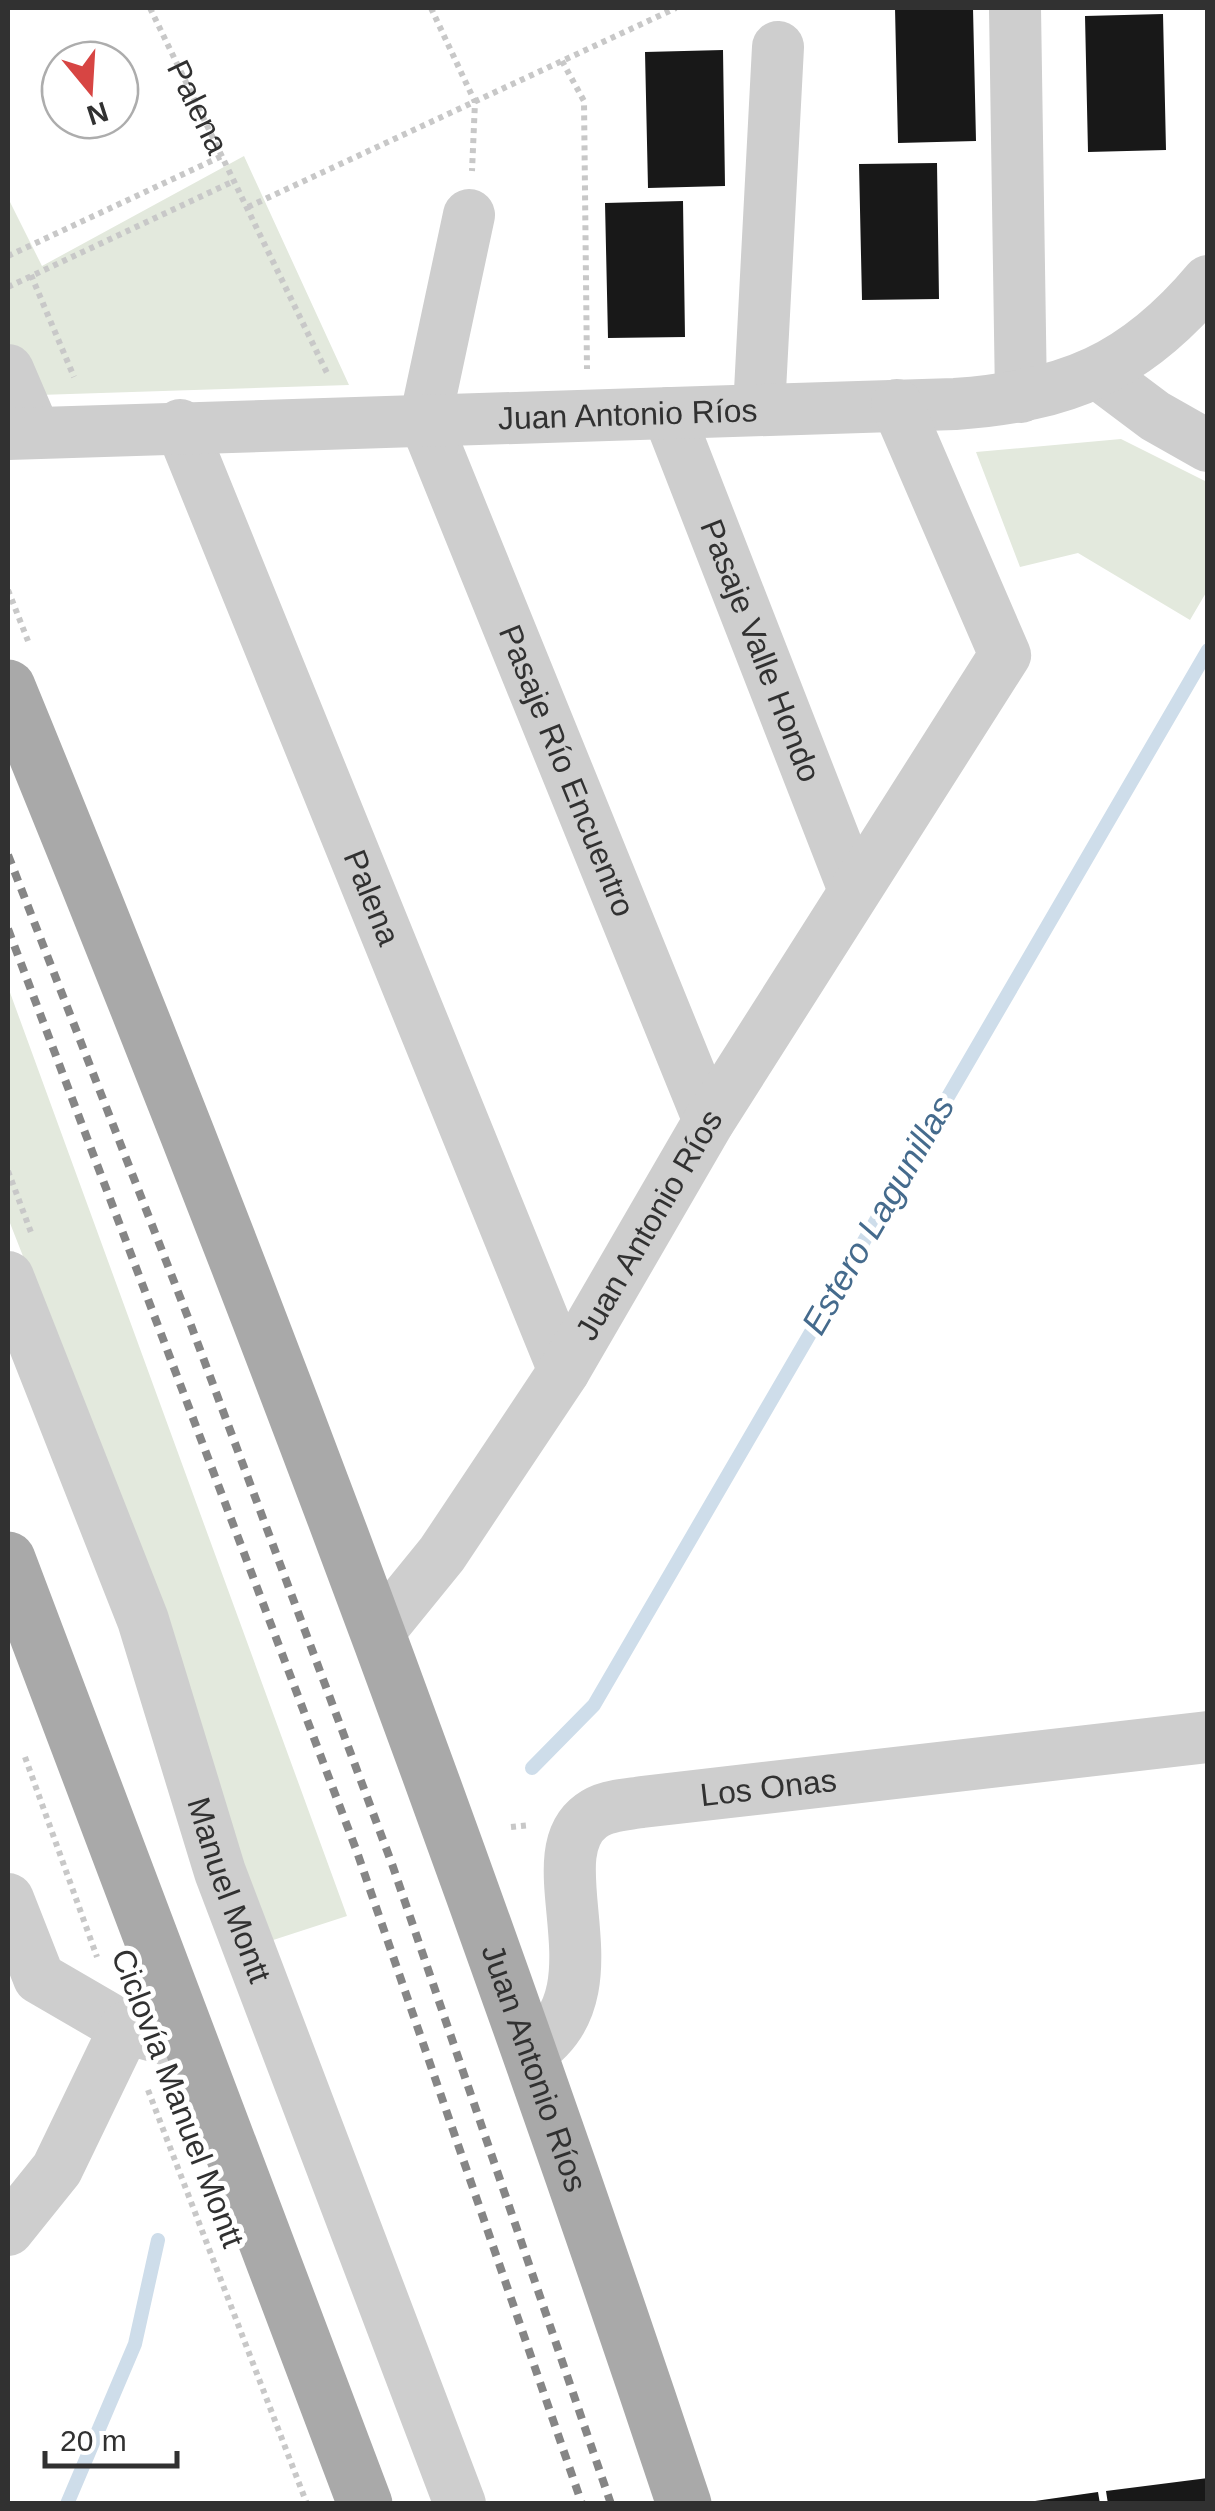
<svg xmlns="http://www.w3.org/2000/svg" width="1215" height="2511" font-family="Helvetica,sans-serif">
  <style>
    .green { fill: #e3e9dd }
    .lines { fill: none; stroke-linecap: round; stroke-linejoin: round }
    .stream { stroke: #ceddea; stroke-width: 14 }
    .building { fill: #181818 }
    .path { stroke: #c8c8c8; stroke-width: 6; stroke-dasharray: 5 5; stroke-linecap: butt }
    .minor { stroke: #cecece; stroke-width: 52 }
    .major { stroke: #a9a9a9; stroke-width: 55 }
    .rail { stroke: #868686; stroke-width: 8; stroke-dasharray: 10 8; stroke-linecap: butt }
    .labels { text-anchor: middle; stroke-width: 10; stroke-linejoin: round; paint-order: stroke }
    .street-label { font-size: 32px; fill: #313131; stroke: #fff }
    .water-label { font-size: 35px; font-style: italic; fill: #456b8d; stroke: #fff }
  </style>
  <rect width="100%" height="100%" fill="#fff"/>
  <path class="green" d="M 244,156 L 349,385 L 8,396 L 8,198 L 42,266 Z
    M 1121,439 L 1207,482 L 1207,591 L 1190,620 L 1078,553 L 1020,567 L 976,452 Z
    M 8,987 L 347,1916 L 264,1943 L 41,1302 L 8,1218 Z"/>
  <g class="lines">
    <path class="stream" d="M 532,1768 L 594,1705 L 1208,650
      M 67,2504 L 135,2344 L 158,2240"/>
  </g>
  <path class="building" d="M 895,8 L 973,8 L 976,141 L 898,143 Z
    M 1163,14 L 1166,150 L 1088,152 L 1085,16 Z
    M 723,50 L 725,186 L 648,188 L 645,52 Z
    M 937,163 L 939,299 L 862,300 L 859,164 Z
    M 683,201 L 685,337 L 608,338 L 605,203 Z
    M 1208,2478 L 1208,2504 L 1108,2504 L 1106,2491 Z
    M 1098,2492 L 1100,2504 L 1035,2504 L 1035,2501 Z"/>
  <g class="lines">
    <g class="path">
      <path id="s1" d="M 150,8 L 328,375"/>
      <path d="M 431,8 L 475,102 L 472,171"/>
      <path d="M 562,61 L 584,101 L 587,369"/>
      <path d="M 248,207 L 676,8"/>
      <path d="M 8,256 L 222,156"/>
      <path d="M 31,275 L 74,377"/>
      <path d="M 8,287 L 234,181"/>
      <path d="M 8,590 L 28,641"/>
      <path d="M 8,1171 L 32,1235"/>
      <path d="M 25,1757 L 97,1957"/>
      <path d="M 511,1827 L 530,1825"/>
      <path d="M 148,2090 L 307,2504"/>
    </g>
    <g class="minor">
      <path d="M 1015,8 L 1021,397"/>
      <path id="s2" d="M 469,215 L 425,421 L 709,1121"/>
      <path d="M 8,370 L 35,433"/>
      <path d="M 1099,374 L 1155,416 L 1208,446"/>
      <path d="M 759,410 L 778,47"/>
      <path id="s3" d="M 668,413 L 854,890"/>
      <path id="s4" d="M 180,425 L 564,1371"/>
      <path id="s5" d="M 8,434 L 955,404 C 1067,396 1135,368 1208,281"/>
      <path id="s6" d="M 8,1277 L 143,1620 L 220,1872 L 460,2504"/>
      <path id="s7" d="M 377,1634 L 442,1554 L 564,1371 L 709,1121 L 1005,655 L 897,405"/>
      <path d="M 8,1899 L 39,1978 L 125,2028"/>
      <path id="s8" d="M 529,2053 C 625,1992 532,1859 591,1816 C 605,1805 625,1805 642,1802 L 1208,1737"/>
      <path d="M 8,2230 L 57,2169 L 125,2028 L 193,2047"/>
    </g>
    <g class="major">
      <path id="s9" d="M 8,687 C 253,1284 480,1891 684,2504"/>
      <path d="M 8,1559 L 365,2504"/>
    </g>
    <path class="rail" d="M 8,855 L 189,1320 L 392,1864 L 611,2504
      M 8,929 L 357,1852 L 582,2504"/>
  </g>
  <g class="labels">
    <g class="street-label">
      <text dy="11" stroke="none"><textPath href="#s1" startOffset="110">Palena</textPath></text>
      <text dy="11" stroke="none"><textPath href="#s5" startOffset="620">Juan Antonio Ríos</textPath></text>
      <text dy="11" stroke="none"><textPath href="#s3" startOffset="255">Pasaje Valle Hondo</textPath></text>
      <text dy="11" stroke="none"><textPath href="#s2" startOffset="588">Pasaje Río Encuentro</textPath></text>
      <text dy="11" stroke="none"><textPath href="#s4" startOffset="510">Palena</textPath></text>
      <text dy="11" stroke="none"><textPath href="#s7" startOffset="492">Juan Antonio Ríos</textPath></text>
      <text dy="11" stroke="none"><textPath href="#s8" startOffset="440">Los Onas</textPath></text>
      <text dy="11" stroke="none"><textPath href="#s6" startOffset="652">Manuel Montt</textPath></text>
      <text dy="11" stroke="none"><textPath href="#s9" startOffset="1478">Juan Antonio Ríos</textPath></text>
      <text transform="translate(178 2098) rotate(69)" y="11">Ciclovía Manuel Montt</text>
    </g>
    <g class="water-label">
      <text transform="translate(878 1215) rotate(-60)" y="12">Estero Lagunillas</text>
    </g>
  </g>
  <rect width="1215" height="2511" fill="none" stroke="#313131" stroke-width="20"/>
  <g transform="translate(90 90) rotate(162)"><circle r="48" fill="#ffffff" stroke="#adadad" stroke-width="2.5"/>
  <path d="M0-8L18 38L0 25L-18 38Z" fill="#d74543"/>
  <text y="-15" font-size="28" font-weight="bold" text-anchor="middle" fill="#313131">N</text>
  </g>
  <path d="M45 2451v15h132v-15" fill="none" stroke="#313131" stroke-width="5"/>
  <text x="60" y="2451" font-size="30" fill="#313131" stroke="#ffffff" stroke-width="8" paint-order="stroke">20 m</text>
</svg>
